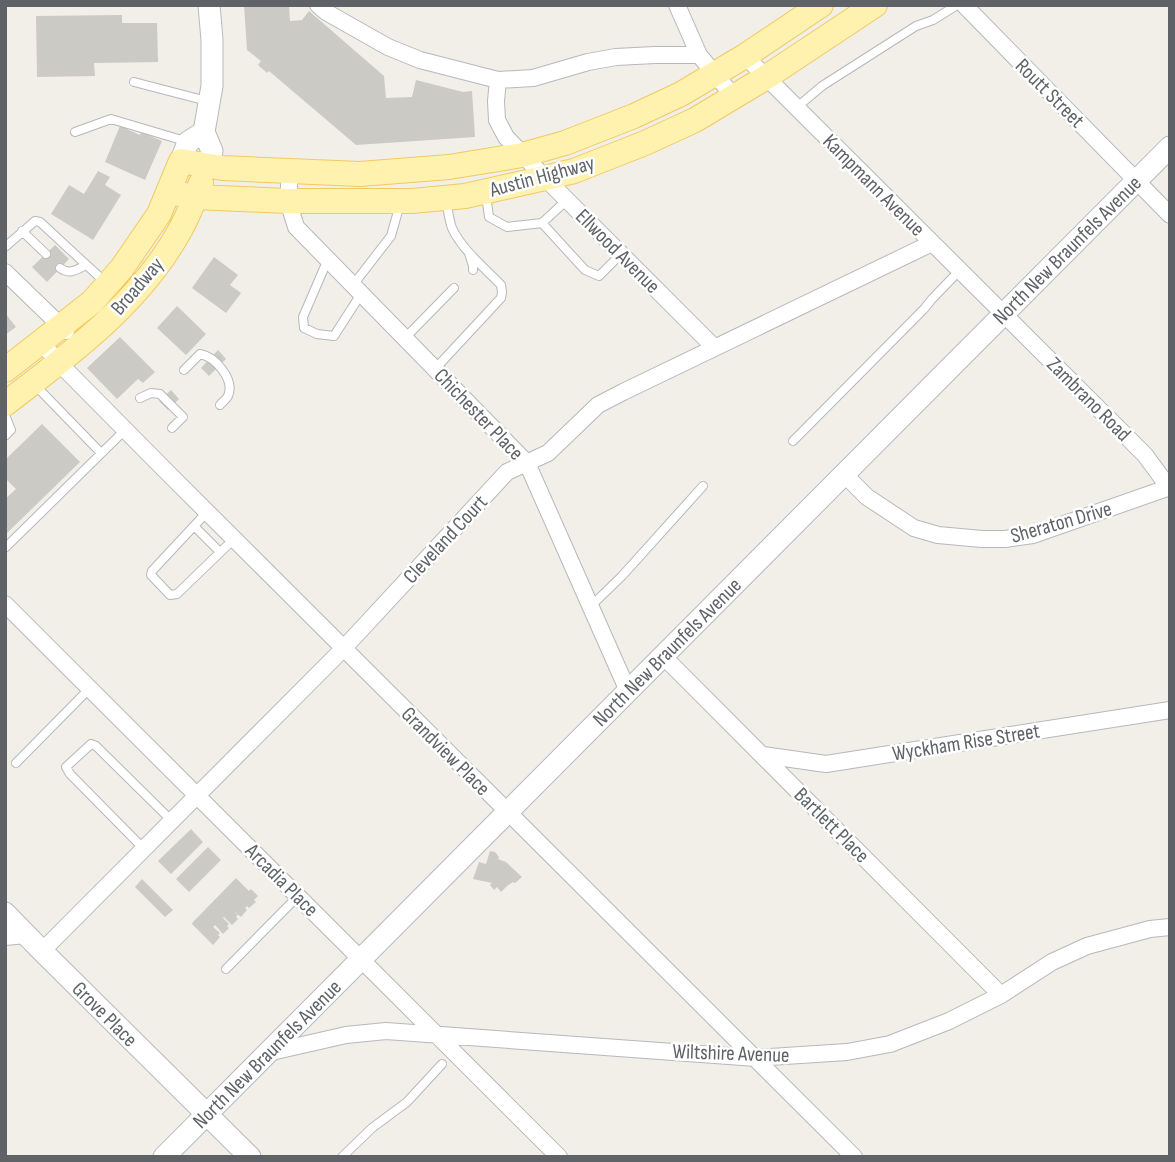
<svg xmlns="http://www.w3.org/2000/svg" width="1175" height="1162" font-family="'Sofia Sans Condensed',sans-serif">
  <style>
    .building { fill: #cccac5 }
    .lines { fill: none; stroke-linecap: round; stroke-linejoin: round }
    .lane-casing { stroke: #b5b8bc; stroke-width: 10 }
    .street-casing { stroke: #b5b8bc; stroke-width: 18 }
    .secondary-casing { stroke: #b6babf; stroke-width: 23 }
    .primary-casing { stroke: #f2c960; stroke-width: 26 }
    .lane { stroke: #fff; stroke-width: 8 }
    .street { stroke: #fff; stroke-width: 16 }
    .secondary { stroke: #fff; stroke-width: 21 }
    .primary { stroke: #fff2af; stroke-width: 24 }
    .labels { text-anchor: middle; stroke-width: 5; stroke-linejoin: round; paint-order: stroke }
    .street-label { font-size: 21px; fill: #5f6368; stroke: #fff }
  </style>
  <rect width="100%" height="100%" fill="#f1efe8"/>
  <path class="building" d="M 244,5 L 289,5 L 290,21 L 302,20 L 309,11 L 384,76 L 386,98 L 412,97 L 416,80 L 463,92 L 472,91 L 475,137 L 356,145 L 269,71 L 267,73 L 258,65 L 261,61 L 247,50 Z
    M 122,15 L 122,23 L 157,23 L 158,62 L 94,63 L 95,76 L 37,77 L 36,16 Z
    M 120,126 L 140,135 L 141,132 L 162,141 L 145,180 L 105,162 Z
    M 98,171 L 110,177 L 105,185 L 121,195 L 93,240 L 51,214 L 69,185 L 84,194 Z
    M 55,245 L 69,259 L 47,282 L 32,267 Z
    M 214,257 L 238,275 L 230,285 L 241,293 L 226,313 L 192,288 Z
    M 177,306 L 206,334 L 186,355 L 157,328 Z
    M 5,313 L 16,327 L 5,335 Z
    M 120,337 L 155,372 L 143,383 L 138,379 L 117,399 L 87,368 Z
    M 218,350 L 226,359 L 209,376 L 201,368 Z
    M 171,390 L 179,399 L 168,410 L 159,401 Z
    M 42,424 L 80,462 L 5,535 L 5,499 L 16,489 L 5,478 L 5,460 Z
    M 191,829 L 203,842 L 171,874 L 158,861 Z
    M 208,847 L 221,860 L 189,892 L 176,879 Z
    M 490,851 L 495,852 L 499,857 L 498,859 L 506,862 L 522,877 L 515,883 L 513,882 L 507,886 L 501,892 L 497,887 L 494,890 L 490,885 L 492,883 L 473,879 L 479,862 L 486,864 Z
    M 236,878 L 249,891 L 251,889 L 258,896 L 254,900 L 256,902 L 249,908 L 247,906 L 245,908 L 247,910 L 241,917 L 233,910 L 238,915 L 236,917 L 238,919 L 232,925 L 224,917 L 223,918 L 229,924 L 227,926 L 229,928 L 223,934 L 215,925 L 213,927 L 220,933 L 218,935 L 220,937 L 213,945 L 192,924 L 193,922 Z
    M 142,879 L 173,910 L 165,917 L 135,887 Z"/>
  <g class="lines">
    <g class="lane-casing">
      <path id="lane" d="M 134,82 L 207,101
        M 796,108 L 822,86 L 916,26 L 933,20 L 957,5
        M 75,132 L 111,119 L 185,141
        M 486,195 L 489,217 L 507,227 L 542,223 L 567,200
        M 542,223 L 585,270 L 599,276 L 621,254
        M 22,231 L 46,254
        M 5,247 L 35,221 L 40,222 L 105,282
        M 469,253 L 473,266 L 473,270
        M 328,259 L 303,317 L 304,328 L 317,334 L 334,336 L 361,294
        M 60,268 C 70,275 76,270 86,265
        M 353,285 L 391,236 L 400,204
        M 405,338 L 454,288
        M 435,369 L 501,298 L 502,292 L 501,285 C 485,268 462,250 452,228 C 449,220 448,210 446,200
        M 184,370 L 200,354 C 216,357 235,380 228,396 C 226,400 222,402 220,405
        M 35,385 L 101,453
        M 140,398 L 151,393 L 160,394 L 183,417 L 172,428
        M 5,415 L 11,430 L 5,436
        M 793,441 L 924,309 L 932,299 L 960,270
        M 207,512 L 152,571 L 151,575 L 170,595 L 177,594 L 234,539
        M 194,526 L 220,552
        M 5,548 L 126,429
        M 591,606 L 622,576 L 703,486
        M 16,763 L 90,688
        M 144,849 L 70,774 L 66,767 L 91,744 L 96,746 L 172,821
        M 226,969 L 298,896
        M 342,1157 L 372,1128 L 407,1102 L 442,1064"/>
    </g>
    <g class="street-casing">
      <path id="street" d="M 318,5 L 326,12 L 388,47 L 420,60 L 498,80 L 533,78 L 588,62 L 616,57 L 655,55 L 699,55
        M 677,5 L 699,55 L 734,97
        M 964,5 L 1170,215
        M 745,56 L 1145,455 L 1170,489
        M 498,80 L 496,101 L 497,120 L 506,137 L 545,178 L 714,347
        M 290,172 L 288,201 L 296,227 L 527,463 L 628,691
        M 5,272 L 66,331
        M 41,342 L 59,363 L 167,472 L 854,1157
        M 844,474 L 867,497 L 914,528 L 938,535 L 982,539 L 1005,539 L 1033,535 L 1170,487
        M 5,604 L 559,1157
        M 663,656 L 1001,995
        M 763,755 L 826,764 L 1170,710
        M 5,937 L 26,935
        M 42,951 L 343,649 L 507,472 L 548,453 L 598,405 L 623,392 L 932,243
        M 267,1053 L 346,1035 L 386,1031 L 756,1058 L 847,1052 L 890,1044 L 949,1021 L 1001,995 L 1052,962 L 1087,946 L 1150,929 L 1170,927"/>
    </g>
    <g class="secondary-casing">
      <path id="secondary" d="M 181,161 L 188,142 L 204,132
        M 208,166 L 212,151 L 204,132 L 212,86 L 212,40 L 209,5
        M 5,913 L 42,951 L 250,1157
        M 164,1157 L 1170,147"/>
    </g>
    <g class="primary-casing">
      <path id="primary" d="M 169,192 L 195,197 L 288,201 L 412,201 L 465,196 L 545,178 L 574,171 L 645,143 L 695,120 L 765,78 L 875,5
        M 5,370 L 92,302 L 122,268 L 159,214 L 181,161 L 222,168 L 360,174 L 449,167 L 522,155 L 565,143 L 634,116 L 681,94 L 745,56 L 821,5
        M 5,404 C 69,355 139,304 179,232 C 188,217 194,200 201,183"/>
    </g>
    <use href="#lane" class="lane"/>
    <use href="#street" class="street"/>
    <use href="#secondary" class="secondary"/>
    <use href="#primary" class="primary"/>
  </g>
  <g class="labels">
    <g class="street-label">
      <text transform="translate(1050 93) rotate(45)" y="7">Routt Street</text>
      <text transform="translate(542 176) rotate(-15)" y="7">Austin Highway</text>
      <text transform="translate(874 185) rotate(45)" y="7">Kampmann Avenue</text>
      <text transform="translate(1067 250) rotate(-45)" y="7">North New Braunfels Avenue</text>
      <text transform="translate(618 251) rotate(45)" y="7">Ellwood Avenue</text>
      <text transform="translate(137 286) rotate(-49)" y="7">Broadway</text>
      <text transform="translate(1089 399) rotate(45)" y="7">Zambrano Road</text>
      <text transform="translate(479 414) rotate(46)" y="7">Chichester Place</text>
      <text transform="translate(1061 522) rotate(-16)" y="7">Sheraton Drive</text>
      <text transform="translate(445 539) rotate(-47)" y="7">Cleveland Court</text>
      <text transform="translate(667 652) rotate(-45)" y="7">North New Braunfels Avenue</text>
      <text transform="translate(966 742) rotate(-9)" y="7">Wyckham Rise Street</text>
      <text transform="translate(446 751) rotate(45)" y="7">Grandview Place</text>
      <text transform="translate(832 825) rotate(45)" y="7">Bartlett Place</text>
      <text transform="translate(282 880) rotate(45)" y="7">Arcadia Place</text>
      <text transform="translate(105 1014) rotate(45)" y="7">Grove Place</text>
      <text transform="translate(731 1053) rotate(2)" y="7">Wiltshire Avenue</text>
      <text transform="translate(267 1054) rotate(-45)" y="7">North New Braunfels Avenue</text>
    </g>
  </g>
  <rect width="1175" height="1162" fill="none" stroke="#5f6368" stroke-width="14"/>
</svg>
